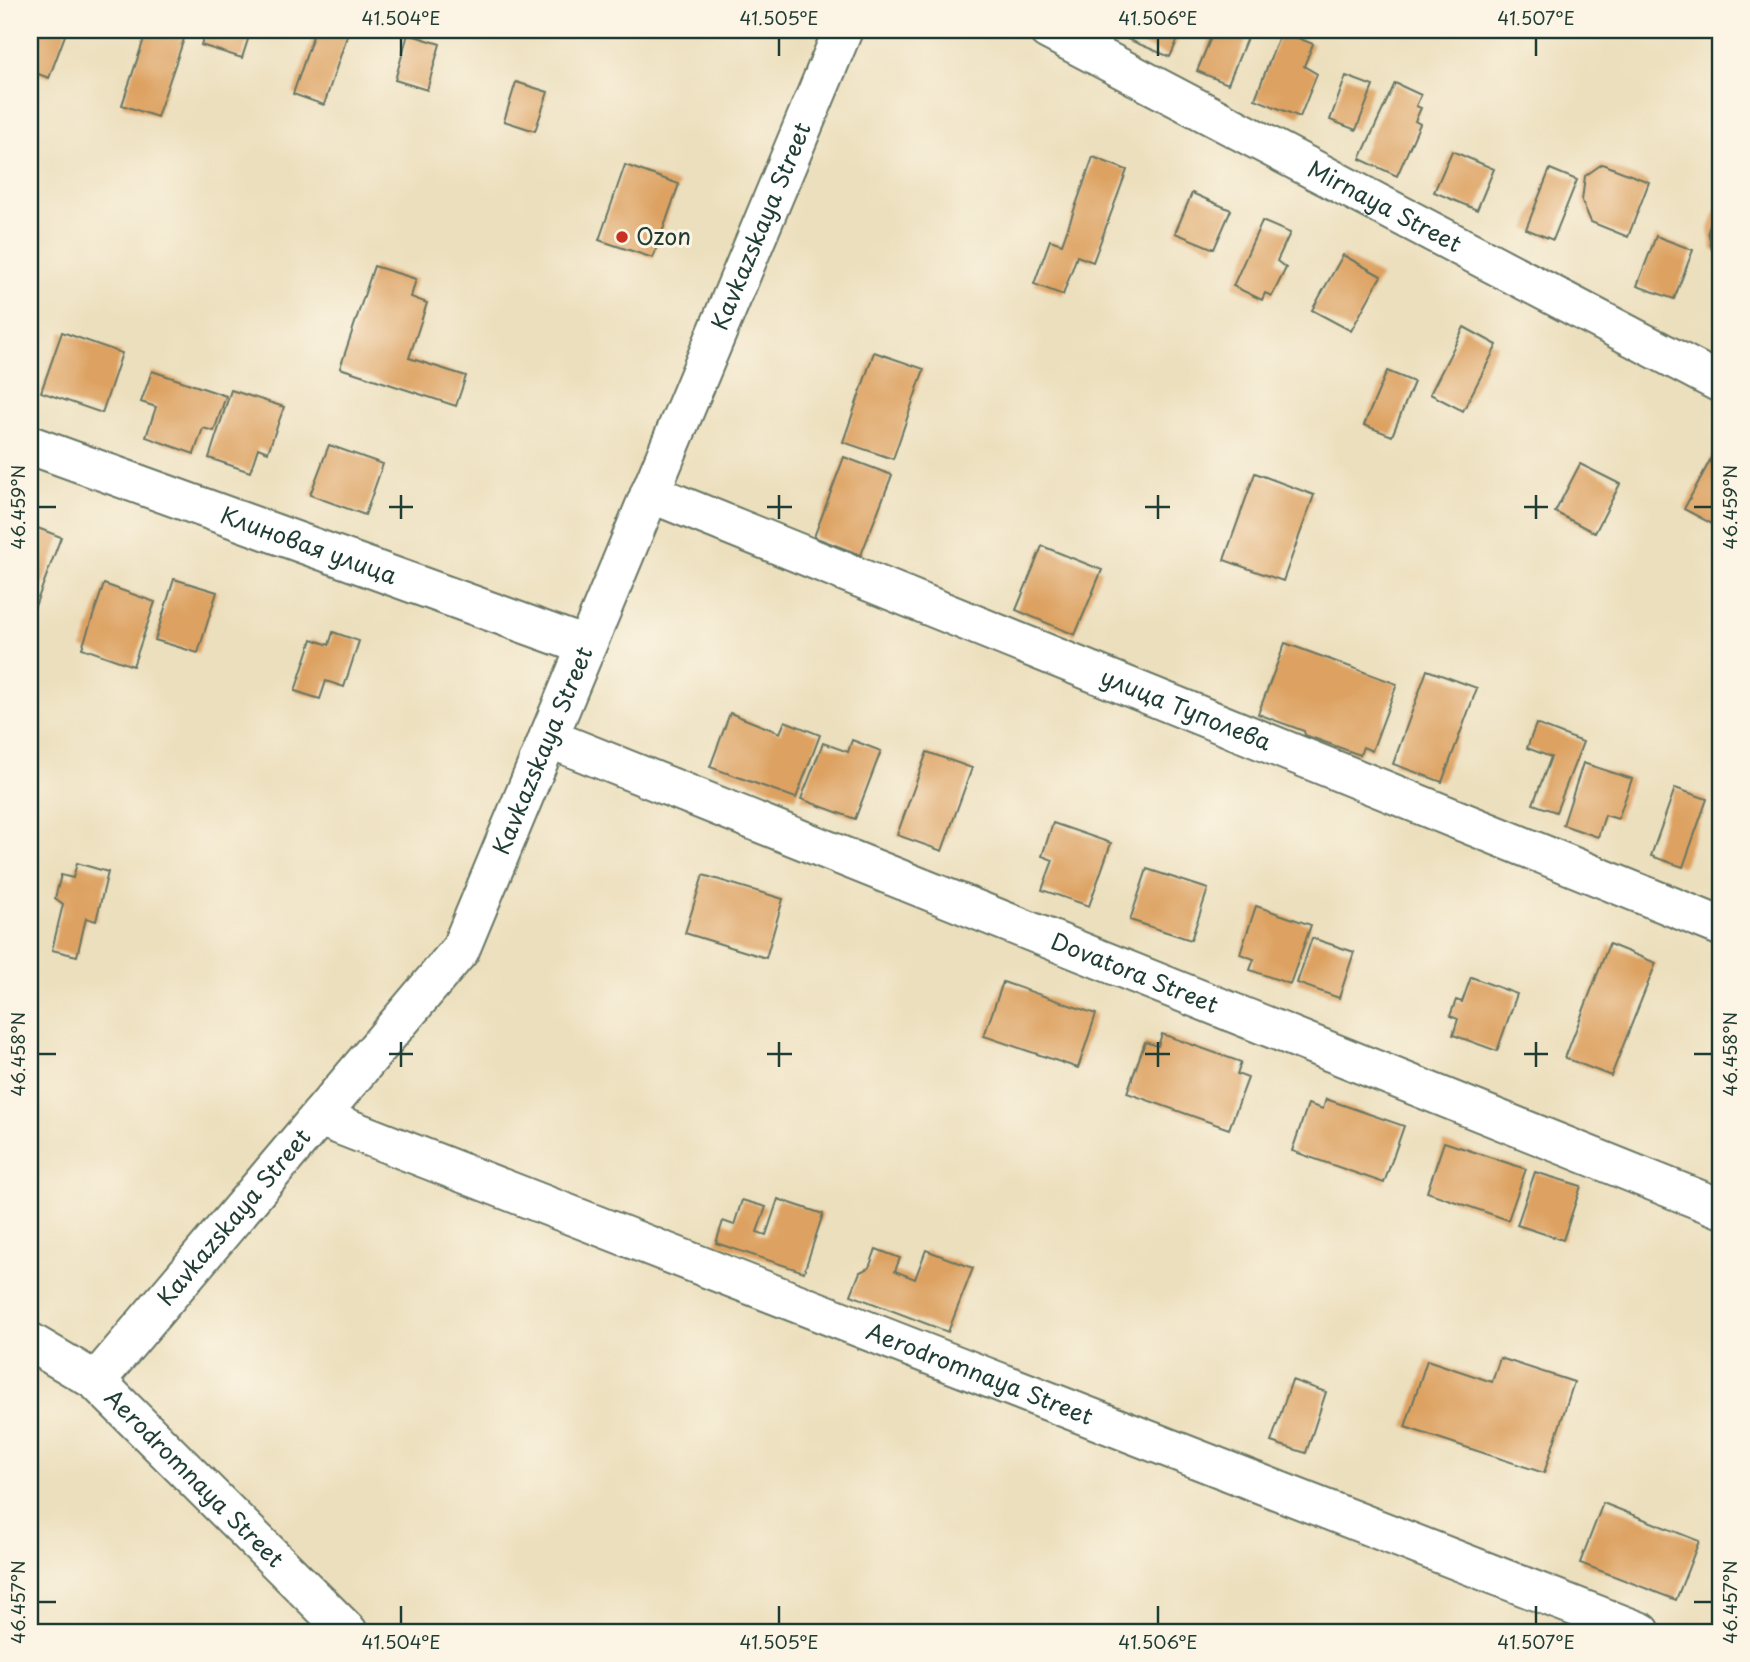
<svg xmlns="http://www.w3.org/2000/svg" width="1750" height="1662" font-family="'Playpen Sans',sans-serif">
  <style>
    .building { fill: #dda262 }
    .lines { fill: none; stroke-linecap: round; stroke-linejoin: round }
    .minor-casing { stroke: #677664; stroke-width: 42 }
    .minor { stroke: #fff; stroke-width: 38 }
    .ticks { fill: none; stroke: #1f3d34; stroke-width: 2.5 }
    .poi-dot { fill: #c8321e; stroke: #fcf5e5; stroke-width: 2.5 }
    .labels { text-anchor: middle; stroke-width: 6; stroke-linejoin: round; paint-order: stroke }
    .street-label { font-size: 23px; fill: #1f3d34; stroke: #fcf5e5 }
    .poi-label { font-size: 23px; fill: #1f3d34; stroke: #fcf5e5; text-anchor: start }
    .neatline { fill: none; stroke: #1f3d34; stroke-width: 2.5 }
    .ticks-label { font-size: 18px; text-anchor: middle; fill: #1f3d34 }
  </style>
  <rect width="100%" height="100%" fill="#fcf5e5"/>
  <filter id="ink" filterUnits="userSpaceOnUse"><feTurbulence type="fractalNoise" baseFrequency=".0143" numOctaves="2"/><feDisplacementMap in="SourceGraphic" scale="14" xChannelSelector="R" yChannelSelector="G"/><feConvolveMatrix kernelMatrix="1 2 1 2 8 2 1 2 1" color-interpolation-filters="sRGB"/></filter>
  <filter id="wash" filterUnits="userSpaceOnUse"><feTurbulence type="fractalNoise" baseFrequency=".00686" numOctaves="4" result="noise"/><feDisplacementMap in="SourceGraphic" scale="28" xChannelSelector="R" yChannelSelector="G"/><feGaussianBlur stdDeviation="1.57" result="paint"/><feColorMatrix in="noise" values="0 0 0 0 0 0 0 0 0 0 0 0 0 0 0 0 0 1.4 0 .05"/><feComposite in="paint" operator="in"/></filter>
  <g filter="url(#wash)">
    <rect width="100%" height="100%" fill="#ecdfbd"/>
    <g id="blocks">
      <path class="building" d="M 30,30 L 67,30 L 49,78 L 30,71 Z
        M 147,30 L 166,30 L 185,36 L 157,117 L 122,105 Z
        M 206,30 L 251,30 L 242,58 L 201,45 Z
        M 315,30 L 338,30 L 348,33 L 324,105 L 293,94 Z
        M 1131,30 L 1182,30 L 1170,57 L 1127,39 Z
        M 1214,30 L 1242,30 L 1249,33 L 1228,84 L 1197,71 Z
        M 1281,31 L 1313,44 L 1304,66 L 1317,74 L 1300,117 L 1255,99 Z
        M 408,34 L 440,44 L 427,90 L 395,80 Z
        M 1346,76 L 1373,86 L 1356,130 L 1330,120 Z
        M 516,82 L 548,92 L 535,131 L 504,121 Z
        M 1395,83 L 1421,95 L 1416,106 L 1421,108 L 1415,121 L 1420,124 L 1397,176 L 1360,159 Z
        M 1452,151 L 1494,169 L 1477,210 L 1434,192 Z
        M 1093,157 L 1127,170 L 1093,262 L 1077,256 L 1063,295 L 1034,284 L 1050,240 L 1062,244 Z
        M 1602,164 L 1649,182 L 1628,237 L 1591,222 L 1582,201 L 1585,176 Z
        M 625,165 L 679,184 L 653,258 L 599,240 Z
        M 1550,169 L 1577,180 L 1553,240 L 1526,229 Z
        M 1192,193 L 1231,210 L 1214,249 L 1175,233 Z
        M 1720,198 L 1720,253 L 1712,250 L 1708,231 Z
        M 1262,221 L 1290,233 L 1277,261 L 1286,268 L 1272,296 L 1265,293 L 1262,300 L 1233,286 Z
        M 1656,236 L 1693,250 L 1674,299 L 1637,286 Z
        M 1343,255 L 1381,276 L 1351,331 L 1312,310 Z
        M 374,266 L 416,279 L 411,297 L 427,303 L 409,358 L 466,376 L 456,406 L 340,368 Z
        M 1464,327 L 1497,345 L 1463,411 L 1430,394 Z
        M 62,332 L 122,353 L 102,413 L 41,392 Z
        M 874,352 L 924,369 L 893,459 L 843,442 Z
        M 152,371 L 226,396 L 214,431 L 203,428 L 194,454 L 146,437 L 156,407 L 141,402 Z
        M 1387,371 L 1414,382 L 1392,436 L 1364,425 Z
        M 231,390 L 284,407 L 268,452 L 258,448 L 250,472 L 209,458 Z
        M 329,445 L 383,464 L 365,515 L 310,495 Z
        M 1713,455 L 1720,459 L 1720,513 L 1714,525 L 1684,509 Z
        M 844,457 L 892,475 L 861,555 L 814,537 Z
        M 1580,464 L 1620,484 L 1595,533 L 1555,512 Z
        M 1255,473 L 1314,495 L 1283,581 L 1224,560 Z
        M 30,525 L 61,537 L 32,614 L 30,613 Z
        M 1042,546 L 1102,570 L 1075,635 L 1016,610 Z
        M 174,579 L 217,592 L 198,653 L 155,640 Z
        M 104,584 L 155,602 L 133,666 L 82,648 Z
        M 333,632 L 359,641 L 344,687 L 326,681 L 320,699 L 295,691 L 312,639 L 329,645 Z
        M 1285,643 L 1397,684 L 1372,751 L 1363,747 L 1360,755 L 1305,735 L 1304,731 L 1258,714 Z
        M 1427,670 L 1477,688 L 1442,782 L 1393,764 Z
        M 730,713 L 780,733 L 785,721 L 820,735 L 796,798 L 710,767 Z
        M 1536,724 L 1583,742 L 1556,812 L 1533,804 L 1551,757 L 1527,748 Z
        M 852,740 L 881,751 L 855,819 L 801,799 L 823,743 L 848,752 Z
        M 927,752 L 972,768 L 942,851 L 897,835 Z
        M 1583,763 L 1632,779 L 1618,819 L 1605,815 L 1598,837 L 1563,825 Z
        M 1675,788 L 1707,799 L 1683,867 L 1651,856 Z
        M 1053,823 L 1111,843 L 1089,906 L 1042,890 L 1053,860 L 1042,856 Z
        M 77,863 L 108,872 L 96,921 L 86,918 L 77,956 L 52,950 L 63,904 L 55,898 L 61,875 L 73,878 Z
        M 1147,869 L 1208,889 L 1191,940 L 1130,920 Z
        M 703,875 L 783,899 L 766,958 L 685,933 Z
        M 1256,906 L 1311,925 L 1290,984 L 1250,970 L 1254,959 L 1240,954 Z
        M 1312,938 L 1354,952 L 1339,998 L 1297,983 Z
        M 1609,944 L 1656,963 L 1611,1076 L 1565,1058 Z
        M 1471,977 L 1517,994 L 1497,1051 L 1453,1035 L 1458,1019 L 1450,1016 L 1456,1000 L 1462,1002 Z
        M 1003,982 L 1096,1014 L 1078,1068 L 984,1036 Z
        M 1162,1034 L 1241,1062 L 1237,1074 L 1248,1078 L 1229,1129 L 1127,1093 L 1145,1042 L 1158,1046 Z
        M 1326,1099 L 1404,1126 L 1384,1183 L 1292,1151 L 1308,1104 L 1323,1109 Z
        M 1444,1142 L 1526,1169 L 1508,1220 L 1427,1192 Z
        M 1535,1172 L 1581,1186 L 1563,1240 L 1517,1225 Z
        M 778,1199 L 823,1214 L 804,1272 L 716,1243 L 723,1221 L 734,1225 L 742,1200 L 766,1207 L 757,1232 L 766,1235 Z
        M 876,1249 L 900,1258 L 895,1271 L 915,1279 L 926,1250 L 973,1268 L 948,1332 L 851,1295 L 860,1272 L 869,1268 Z
        M 1500,1358 L 1574,1382 L 1544,1473 L 1405,1427 L 1427,1360 L 1492,1382 Z
        M 1292,1380 L 1326,1392 L 1306,1453 L 1271,1442 Z
        M 1603,1503 L 1699,1541 L 1676,1600 L 1580,1563 Z"/>
    </g>
  </g>
  <g filter="url(#ink)">
    <use href="#blocks" fill-opacity="0" stroke="#677664" stroke-width="2"/>
    <g class="lines">
      <g class="minor-casing">
        <g id="minor">
          <path id="s1" d="M 1048,30 L 1720,383"/>
          <path id="s2" d="M 30,445 L 586,646"/>
          <path id="s3" d="M 650,493 L 1720,926"/>
          <path id="s4" d="M 548,738 L 1720,1208"/>
          <path id="s5" d="M 319,1117 L 1641,1632"/>
          <path id="s6" d="M 30,1342 L 96,1381 L 348,1632"/>
          <path id="s7" d="M 96,1381 L 460,950 L 843,30"/>
        </g>
      </g>
      <use href="#minor" class="minor"/>
    </g>
  </g>
  <path class="ticks" d="M 401,38 L 401,56M 779,38 L 779,56M 1158,38 L 1158,56M 1536,38 L 1536,56M 401,495 L 401,519M 779,495 L 779,519M 1158,495 L 1158,519M 1536,495 L 1536,519M 38,507 L 56,507M 389,507 L 413,507M 767,507 L 792,507M 1145,507 L 1170,507M 1524,507 L 1548,507M 1694,507 L 1712,507M 401,1042 L 401,1067M 779,1042 L 779,1067M 1158,1042 L 1158,1067M 1536,1042 L 1536,1067M 38,1054 L 56,1054M 389,1054 L 413,1054M 767,1054 L 792,1054M 1145,1054 L 1170,1054M 1524,1054 L 1548,1054M 1694,1054 L 1712,1054M 38,1602 L 56,1602M 1694,1602 L 1712,1602M 401,1606 L 401,1624M 779,1606 L 779,1624M 1158,1606 L 1158,1624M 1536,1606 L 1536,1624"/>
  <circle class="poi-dot" cx="622" cy="237" r="7"/>
  <g class="labels">
    <g class="street-label">
      <text dy="8" stroke="none"><textPath href="#s1" startOffset="380">Mirnaya Street</textPath></text>
      <text dy="8" stroke="none"><textPath href="#s7" startOffset="1348">Kavkazskaya Street</textPath></text>
      <text dy="8" stroke="none"><textPath href="#s2" startOffset="296">Клиновая улица</textPath></text>
      <text dy="8" stroke="none"><textPath href="#s3" startOffset="578">улица Туполева</textPath></text>
      <text dy="8" stroke="none"><textPath href="#s7" startOffset="780">Kavkazskaya Street</textPath></text>
      <text dy="8" stroke="none"><textPath href="#s4" startOffset="632">Dovatora Street</textPath></text>
      <text dy="8" stroke="none"><textPath href="#s7" startOffset="214">Kavkazskaya Street</textPath></text>
      <text dy="8" stroke="none"><textPath href="#s5" startOffset="709">Aerodromnaya Street</textPath></text>
      <text dy="8" stroke="none"><textPath href="#s6" startOffset="215">Aerodromnaya Street</textPath></text>
    </g>
    <g class="poi-label">
      <text x="636" y="245">Ozon</text>
    </g>
  </g>
  <rect width="1750" height="1662" fill="none" stroke="#fcf5e5" stroke-width="77"/>
  <rect x="38" y="38" width="1674" height="1586" class="neatline"/>
  <g class="ticks-label">
    <text x="401" y="25">41.504°E</text>
    <text x="779" y="25">41.505°E</text>
    <text x="1158" y="25">41.506°E</text>
    <text x="1536" y="25">41.507°E</text>
    <text transform="translate(19 507) rotate(-90)" y="6">46.459°N</text>
    <text transform="translate(1731 507) rotate(-90)" y="6">46.459°N</text>
    <text transform="translate(19 1054) rotate(-90)" y="6">46.458°N</text>
    <text transform="translate(1731 1054) rotate(-90)" y="6">46.458°N</text>
    <text transform="translate(19 1602) rotate(-90)" y="6">46.457°N</text>
    <text transform="translate(1731 1602) rotate(-90)" y="6">46.457°N</text>
    <text x="401" y="1649">41.504°E</text>
    <text x="779" y="1649">41.505°E</text>
    <text x="1158" y="1649">41.506°E</text>
    <text x="1536" y="1649">41.507°E</text>
  </g>
</svg>
